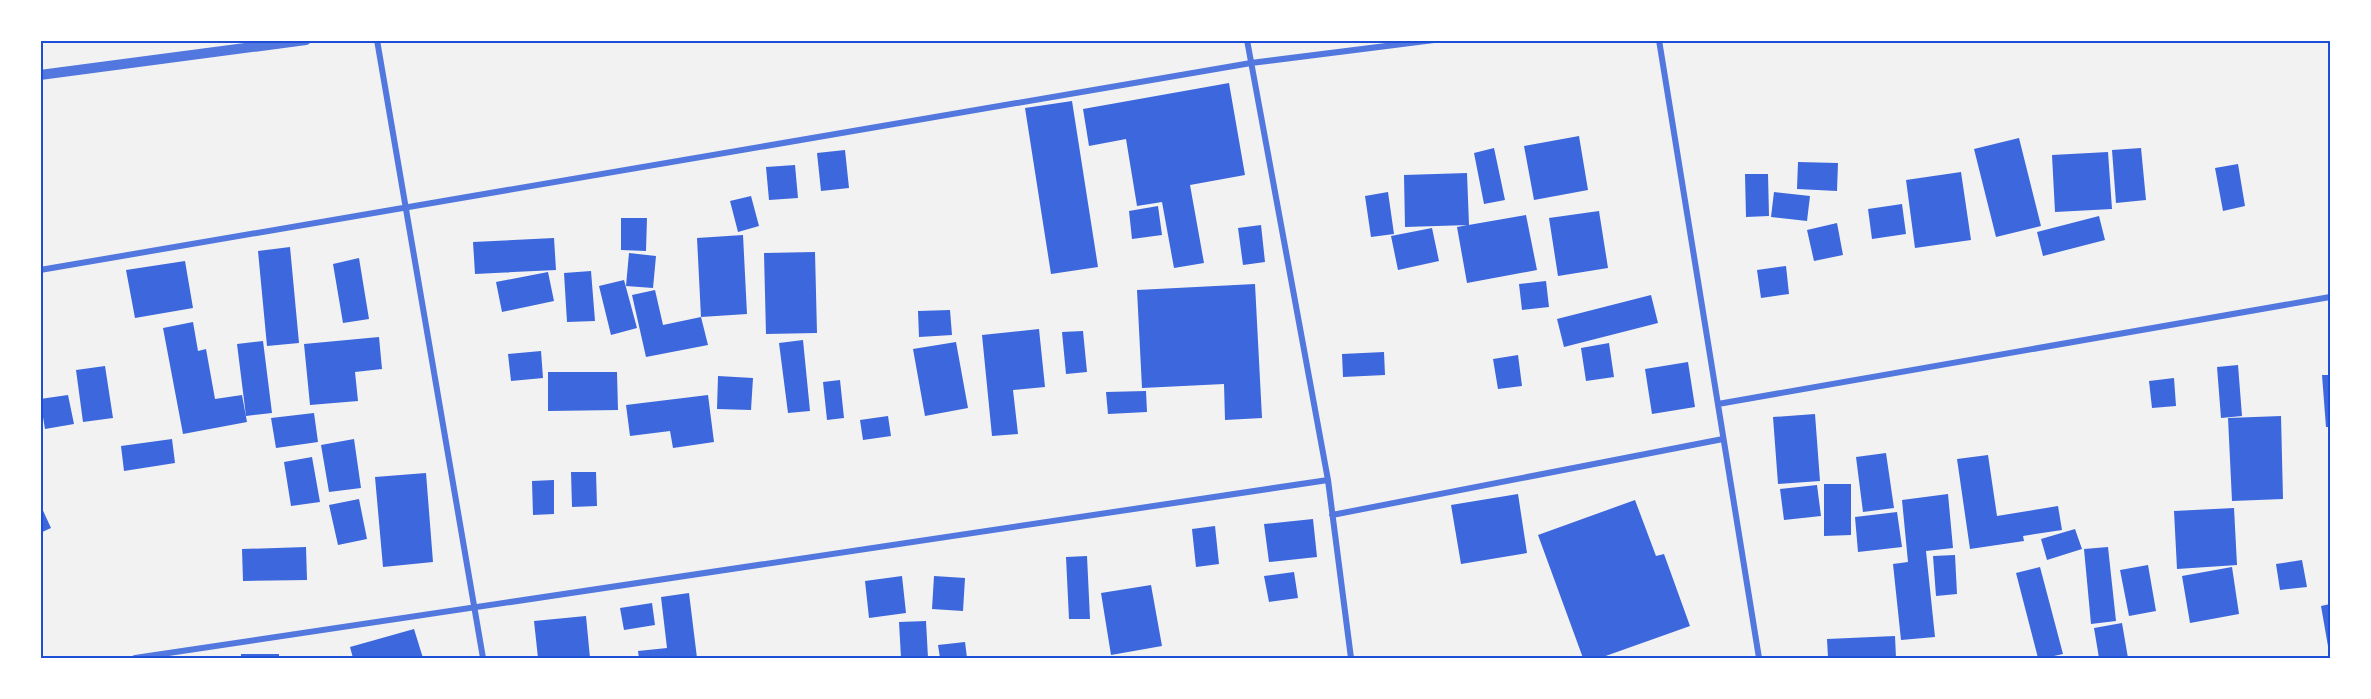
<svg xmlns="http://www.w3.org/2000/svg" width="2371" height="699" font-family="'IBM Plex Sans',sans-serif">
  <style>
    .building { fill: #3d67dc }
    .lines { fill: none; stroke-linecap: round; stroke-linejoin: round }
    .minor { stroke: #5277de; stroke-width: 6 }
    .tertiary { stroke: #5277de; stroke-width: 10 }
    .neatline { fill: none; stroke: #1d4ed8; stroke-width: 2 }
  </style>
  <rect width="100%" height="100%" fill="#f2f2f2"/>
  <path class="building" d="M 1229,83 L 1245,175 L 1190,185 L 1204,263 L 1174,268 L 1162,202 L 1137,206 L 1126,139 L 1089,146 L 1083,109 Z
    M 1072,101 L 1098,267 L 1051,274 L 1025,108 Z
    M 1579,136 L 1588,190 L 1534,200 L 1524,146 Z
    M 2019,138 L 2041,226 L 1996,237 L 1974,149 Z
    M 1494,148 L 1505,200 L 1484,204 L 1474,153 Z
    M 2141,148 L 2146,200 L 2116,203 L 2112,150 Z
    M 845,150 L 849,188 L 821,191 L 817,153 Z
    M 2108,152 L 2112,209 L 2055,212 L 2052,155 Z
    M 1798,162 L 1838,163 L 1837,191 L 1797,189 Z
    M 2238,164 L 2245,206 L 2223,211 L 2215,168 Z
    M 795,165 L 798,198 L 769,200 L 766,167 Z
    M 1961,172 L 1971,240 L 1915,248 L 1906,180 Z
    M 1467,173 L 1469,225 L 1405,227 L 1404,175 Z
    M 1745,174 L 1768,174 L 1769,216 L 1746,217 Z
    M 1388,192 L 1394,234 L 1371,237 L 1365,196 Z
    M 1774,192 L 1810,196 L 1807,221 L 1771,217 Z
    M 751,196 L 759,226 L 738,232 L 730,201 Z
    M 1902,204 L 1906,234 L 1872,239 L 1868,209 Z
    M 1158,206 L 1162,235 L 1132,239 L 1129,211 Z
    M 1599,211 L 1608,268 L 1558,276 L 1549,218 Z
    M 1526,215 L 1537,270 L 1467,283 L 1457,227 Z
    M 2099,216 L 2105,240 L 2043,256 L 2037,232 Z
    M 621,218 L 647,218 L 646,251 L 621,250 Z
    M 1837,223 L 1843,255 L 1814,261 L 1807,230 Z
    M 1261,225 L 1265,262 L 1243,265 L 1238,228 Z
    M 1432,228 L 1439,261 L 1398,270 L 1391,236 Z
    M 743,235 L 747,314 L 701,317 L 697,238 Z
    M 554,238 L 556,270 L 475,274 L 473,242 Z
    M 290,247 L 299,343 L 267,346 L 258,251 Z
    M 815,252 L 817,333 L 766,334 L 764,253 Z
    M 629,253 L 656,256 L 653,288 L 626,286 Z
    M 359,258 L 369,319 L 343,323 L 333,264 Z
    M 185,261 L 193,308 L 135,318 L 126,270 Z
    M 1786,266 L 1789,294 L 1761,298 L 1757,270 Z
    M 591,271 L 595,321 L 567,322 L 564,273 Z
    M 548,272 L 554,301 L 502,312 L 496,282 Z
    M 624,280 L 637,328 L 611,335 L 599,286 Z
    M 1546,281 L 1549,307 L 1522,310 L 1519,284 Z
    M 1255,284 L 1262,418 L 1225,420 L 1224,384 L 1142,388 L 1137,290 Z
    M 655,290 L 663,325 L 701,317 L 708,345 L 646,357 L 632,295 Z
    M 1651,295 L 1658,323 L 1564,347 L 1557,319 Z
    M 950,310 L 952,335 L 919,337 L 918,311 Z
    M 193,322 L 198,351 L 206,349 L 215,399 L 242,395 L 247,422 L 183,434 L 163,328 Z
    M 1039,329 L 1045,387 L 1013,390 L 1018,434 L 992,436 L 982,335 Z
    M 1083,331 L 1087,372 L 1066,374 L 1062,332 Z
    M 379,337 L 382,369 L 355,372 L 358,401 L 310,405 L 304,344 Z
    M 803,340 L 810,411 L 788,413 L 779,343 Z
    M 263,341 L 272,413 L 246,416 L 237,344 Z
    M 956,342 L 968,408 L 925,416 L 913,349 Z
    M 1609,343 L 1614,377 L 1586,381 L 1581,348 Z
    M 541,351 L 543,378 L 511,381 L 508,354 Z
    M 1384,352 L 1385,375 L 1343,377 L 1342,354 Z
    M 1518,355 L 1522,386 L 1498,389 L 1493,359 Z
    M 1688,362 L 1695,407 L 1652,414 L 1645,369 Z
    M 2238,365 L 2242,416 L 2221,418 L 2217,367 Z
    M 105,366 L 113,418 L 83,422 L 76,370 Z
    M 548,372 L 617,372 L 618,410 L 548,411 Z
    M 2322,375 L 2330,375 L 2330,427 L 2326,427 Z
    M 718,376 L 753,378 L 751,410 L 717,409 Z
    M 2174,378 L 2176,406 L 2152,408 L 2149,381 Z
    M 840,380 L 844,418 L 827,420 L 823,382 Z
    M 1146,391 L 1147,412 L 1108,414 L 1106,392 Z
    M 68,395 L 74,424 L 45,429 L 40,399 Z
    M 708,395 L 714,442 L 673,448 L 670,431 L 630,436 L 626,405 Z
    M 314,413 L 318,442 L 276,448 L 271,418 Z
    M 1815,414 L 1820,481 L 1778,484 L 1773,417 Z
    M 888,416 L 891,436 L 863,440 L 860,420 Z
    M 2281,416 L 2283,499 L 2232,501 L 2228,418 Z
    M 172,439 L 175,463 L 124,471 L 121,446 Z
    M 354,439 L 361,488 L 329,492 L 321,445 Z
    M 1886,453 L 1894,508 L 1863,512 L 1856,457 Z
    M 1988,455 L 1997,516 L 2058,506 L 2062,530 L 2023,536 L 2024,541 L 1970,549 L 1957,459 Z
    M 312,457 L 320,502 L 291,506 L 284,462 Z
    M 571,472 L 596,472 L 597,506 L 572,507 Z
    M 426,473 L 433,562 L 383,567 L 375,477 Z
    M 554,480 L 554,514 L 533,515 L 532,481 Z
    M 1824,484 L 1851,484 L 1851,535 L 1824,536 Z
    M 1817,485 L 1821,516 L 1784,520 L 1780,489 Z
    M 1518,494 L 1527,553 L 1461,564 L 1451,505 Z
    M 1948,494 L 1953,548 L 1926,551 L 1935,637 L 1901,640 L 1893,564 L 1908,562 L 1902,500 Z
    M 359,499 L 367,539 L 338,545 L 329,505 Z
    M 1635,500 L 1656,556 L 1664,554 L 1690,626 L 1600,658 L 1583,658 L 1538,535 Z
    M 40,504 L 51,528 L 40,533 Z
    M 2234,508 L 2237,565 L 2177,569 L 2174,511 Z
    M 1897,512 L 1902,547 L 1858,552 L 1855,517 Z
    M 1313,519 L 1317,557 L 1269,562 L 1264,524 Z
    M 1215,526 L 1219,564 L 1196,567 L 1192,529 Z
    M 2075,529 L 2082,549 L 2047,560 L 2041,539 Z
    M 306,547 L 307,580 L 243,581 L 242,549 Z
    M 2108,547 L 2116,621 L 2091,624 L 2084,549 Z
    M 1955,555 L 1957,594 L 1936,596 L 1933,556 Z
    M 1087,556 L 1090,619 L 1069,619 L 1066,557 Z
    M 2302,560 L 2307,587 L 2280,590 L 2276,564 Z
    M 2148,565 L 2156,611 L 2129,616 L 2120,570 Z
    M 2040,567 L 2063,654 L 2045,658 L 2038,658 L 2016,573 Z
    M 2232,567 L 2239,614 L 2190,623 L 2182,576 Z
    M 1294,572 L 1298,598 L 1269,602 L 1264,576 Z
    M 902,576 L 906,613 L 869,618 L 865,581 Z
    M 934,576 L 965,578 L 963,611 L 932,609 Z
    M 1151,585 L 1162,646 L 1111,655 L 1101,593 Z
    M 689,593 L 697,658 L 639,658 L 638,651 L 667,648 L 661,597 Z
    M 652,603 L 655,625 L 624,630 L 620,608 Z
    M 2330,604 L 2330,652 L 2329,652 L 2321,606 Z
    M 586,616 L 590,658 L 538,658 L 534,621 Z
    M 926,621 L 928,658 L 901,658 L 899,622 Z
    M 2122,623 L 2128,658 L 2099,658 L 2094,628 Z
    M 414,629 L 423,658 L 353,658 L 350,647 Z
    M 1895,636 L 1896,658 L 1828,658 L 1827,639 Z
    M 965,642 L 967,658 L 940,658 L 938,645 Z
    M 241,654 L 279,654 L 279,658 L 241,658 Z"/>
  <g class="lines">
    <path class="minor" d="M 377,40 L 483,658
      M 1247,40 L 1328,480 L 1351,658
      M 1659,40 L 1759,658
      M 40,270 L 1251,63 L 1434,40
      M 1718,404 L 2330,297
      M 1332,515 L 1723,439
      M 135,658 L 1328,480"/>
    <path class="tertiary" d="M 40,75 L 306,40"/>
  </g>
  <rect width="2371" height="699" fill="none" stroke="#ffffff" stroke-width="84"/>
  <rect x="42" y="42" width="2287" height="615" class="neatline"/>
</svg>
